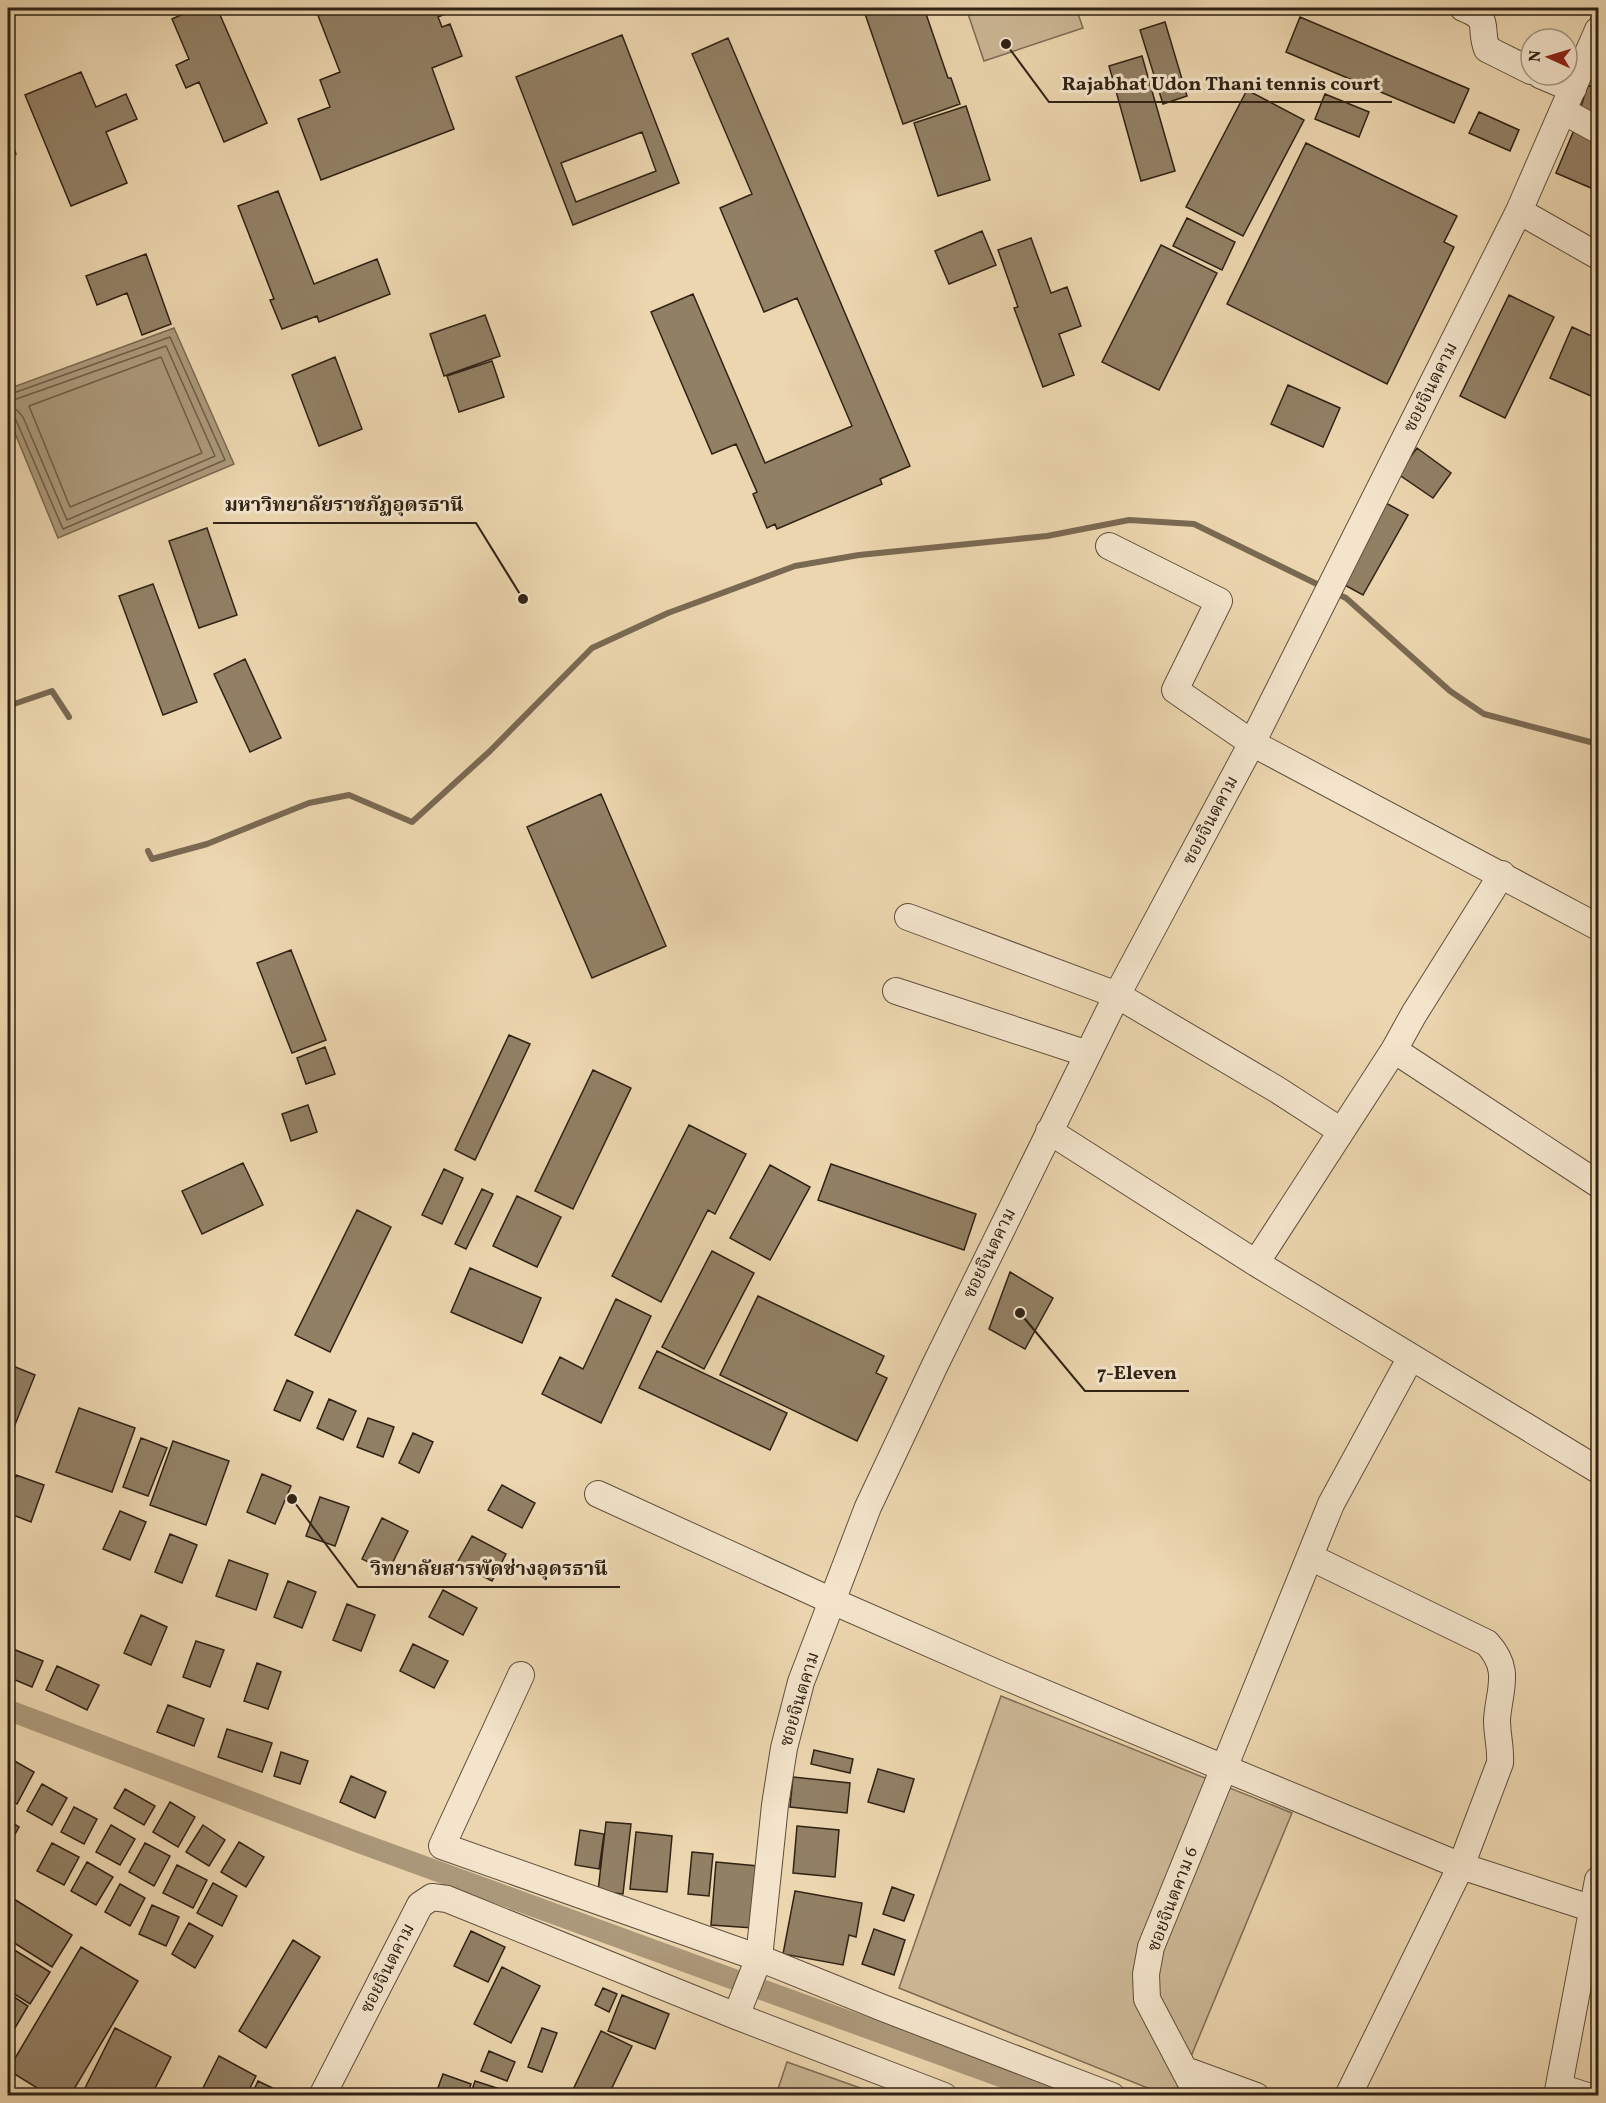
<svg xmlns="http://www.w3.org/2000/svg" width="1606" height="2103" font-family="Vollkorn,'Noto Serif Thai',serif">
  <style>
    .green { fill: #ccb795; stroke: #7e6c55; stroke-width: 1.5 }
    .water { fill: #ac997b; stroke: #7a6952; stroke-width: 1.5 }
    .lines { fill: none; stroke-linecap: round; stroke-linejoin: round }
    .shore { stroke: #6e5e48; stroke-width: 1.5 }
    .stream { stroke: #7a6952; stroke-width: 6 }
    .canal { stroke: #ac997b; stroke-width: 21 }
    .building { fill: #928065; stroke: #302215; stroke-width: 1.5; fill-rule: evenodd }
    .minor-casing { stroke: #5f4f3c; stroke-width: 28 }
    .minor { stroke: #f3e4cb; stroke-width: 26 }
    .labels { text-anchor: middle; stroke-width: 6; stroke-linejoin: round; paint-order: stroke }
    .street-label { font-size: 18px; fill: #302215; stroke: #f3e4cb }
    .leader { fill: none; stroke: #302215; stroke-width: 2 }
    .callout-dot { fill: #302215; stroke: #f3e4cb; stroke-width: 2 }
    .callout-label { font-size: 20px; text-anchor: middle; font-weight: bold; fill: #302215; stroke: #f3e4cb; stroke-width: 6; stroke-linejoin: round; paint-order: stroke }
  </style>
  <rect width="100%" height="100%" fill="#ecd6af"/>
  <filter id="stains"><feTurbulence type="fractalNoise" baseFrequency=".00333" numOctaves="4"/><feColorMatrix values="0 0 0 0 .2 0 0 0 0 .09 0 0 0 0 .02 0 0 0 .5 -.17"/></filter>
  <radialGradient id="worn" r=".72"><stop offset=".6" stop-color="#630" stop-opacity="0"/><stop offset="1" stop-color="#630" stop-opacity=".3"/></radialGradient>
  <path class="green" d="M 966,8 L 1076,8 L 1083,28 L 984,61 Z
    M 8,962 C 16,989 17,1016 8,1043 Z
    M 1001,1696 L 1292,1813 L 1175,2095 L 1165,2095 L 899,1988 Z
    M 787,2062 L 880,2095 L 776,2095 Z"/>
  <path class="water" d="M 174,328 L 234,464 L 58,538 L 8,416 L 8,389 Z"/>
  <g class="lines">
    <path class="shore" d="M 161,357 L 202,453 L 70,507 L 29,406 Z
      M 8,395 L 170,337 L 225,460 L 63,529 L 16,420 L 12,416 L 8,416
      M 8,402 L 166,346 L 215,456 L 67,520 L 23,417 L 17,410 L 8,408"/>
    <path class="stream" d="M 1335,593 L 1346,598 L 1450,691 L 1484,714 L 1598,744
      M 8,706 L 52,691 L 69,717
      M 148,851 L 152,859 L 207,844 L 309,803 L 349,795 L 412,822 L 490,751 L 592,648 L 668,613 L 795,566 L 859,555 L 1047,536 L 1129,520 L 1194,524 L 1323,587"/>
    <path class="canal" d="M 8,1710 L 360,1843 L 1010,2080 L 1046,2096"/>
  </g>
  <path class="building" d="M 197,8 L 217,8 L 267,123 L 224,142 L 199,82 L 186,88 L 176,65 L 189,59 L 172,19 Z
    M 330,8 L 443,8 L 445,14 L 438,17 L 442,27 L 450,24 L 462,56 L 432,68 L 454,129 L 321,180 L 298,119 L 330,107 L 320,80 L 340,72 L 317,13 Z
    M 863,8 L 924,8 L 948,78 L 951,78 L 960,104 L 903,124 Z
    M 1300,17 L 1469,89 L 1454,123 L 1286,52 Z
    M 1165,22 L 1187,96 L 1163,104 L 1140,30 Z
    M 622,35 L 679,183 L 573,225 L 516,77 ZM 642,132 L 656,171 L 576,202 L 561,163 Z
    M 728,38 L 910,466 L 880,479 L 882,484 L 777,529 L 775,524 L 767,528 L 753,494 L 757,492 L 736,444 L 712,454 L 651,312 L 693,294 L 765,463 L 852,426 L 797,298 L 764,312 L 720,208 L 752,194 L 692,54 Z
    M 1142,56 L 1175,171 L 1141,181 L 1109,66 Z
    M 81,72 L 96,107 L 126,94 L 137,119 L 106,132 L 127,183 L 71,206 L 25,95 Z
    M 1588,85 L 1598,89 L 1598,118 L 1579,112 Z
    M 1247,90 L 1304,120 L 1243,236 L 1186,207 Z
    M 1325,94 L 1369,112 L 1359,137 L 1315,119 Z
    M 966,106 L 990,180 L 938,196 L 914,123 Z
    M 1479,112 L 1519,130 L 1510,151 L 1469,133 Z
    M 1574,130 L 1598,141 L 1598,191 L 1556,173 Z
    M 8,134 L 16,154 L 8,157 Z
    M 1306,143 L 1457,216 L 1444,242 L 1454,247 L 1387,384 L 1227,304 Z
    M 278,191 L 314,284 L 377,259 L 390,294 L 319,322 L 317,316 L 282,329 L 270,300 L 274,299 L 238,206 Z
    M 1187,218 L 1235,242 L 1222,270 L 1173,246 Z
    M 982,231 L 996,265 L 949,284 L 935,251 Z
    M 1031,238 L 1051,293 L 1067,287 L 1081,326 L 1059,334 L 1074,375 L 1043,387 L 1014,308 L 1018,307 L 998,250 Z
    M 1161,245 L 1217,273 L 1159,390 L 1102,362 Z
    M 146,254 L 171,324 L 142,335 L 127,293 L 97,305 L 86,276 Z
    M 1509,295 L 1554,317 L 1505,418 L 1460,396 Z
    M 485,315 L 500,356 L 444,376 L 430,334 Z
    M 1572,327 L 1598,339 L 1598,399 L 1550,378 Z
    M 335,357 L 362,429 L 319,446 L 292,375 Z
    M 492,361 L 504,397 L 459,412 L 447,376 Z
    M 1288,385 L 1340,408 L 1323,447 L 1271,424 Z
    M 1417,448 L 1451,473 L 1433,498 L 1398,474 Z
    M 1384,502 L 1408,515 L 1363,595 L 1339,582 Z
    M 207,528 L 237,615 L 199,628 L 169,541 Z
    M 153,584 L 197,702 L 163,715 L 119,596 Z
    M 245,659 L 281,738 L 250,752 L 214,674 Z
    M 601,794 L 666,946 L 592,978 L 527,827 Z
    M 291,950 L 326,1040 L 292,1053 L 257,963 Z
    M 509,1035 L 530,1044 L 475,1160 L 455,1150 Z
    M 325,1047 L 335,1074 L 306,1084 L 297,1058 Z
    M 593,1070 L 631,1088 L 573,1209 L 535,1191 Z
    M 308,1105 L 317,1132 L 291,1141 L 282,1114 Z
    M 689,1125 L 746,1154 L 715,1214 L 708,1210 L 661,1302 L 612,1276 Z
    M 243,1163 L 263,1205 L 202,1234 L 182,1191 Z
    M 831,1164 L 976,1214 L 964,1250 L 818,1200 Z
    M 770,1165 L 810,1187 L 770,1260 L 730,1238 Z
    M 444,1169 L 463,1178 L 442,1224 L 422,1215 Z
    M 482,1189 L 493,1194 L 466,1249 L 455,1244 Z
    M 517,1196 L 561,1217 L 537,1267 L 493,1246 Z
    M 357,1210 L 391,1227 L 330,1352 L 295,1335 Z
    M 712,1251 L 754,1273 L 704,1369 L 662,1347 Z
    M 470,1268 L 541,1298 L 522,1343 L 451,1312 Z
    M 1010,1272 L 1053,1298 L 1025,1349 L 989,1329 Z
    M 758,1296 L 884,1356 L 876,1373 L 887,1378 L 857,1441 L 720,1375 Z
    M 616,1299 L 651,1316 L 601,1423 L 542,1394 L 560,1357 L 583,1369 Z
    M 657,1351 L 787,1413 L 770,1450 L 639,1388 Z
    M 8,1364 L 35,1375 L 10,1437 L 8,1436 Z
    M 287,1380 L 313,1392 L 300,1421 L 274,1410 Z
    M 329,1399 L 356,1411 L 343,1440 L 317,1428 Z
    M 79,1408 L 135,1428 L 112,1492 L 56,1472 Z
    M 368,1418 L 394,1427 L 383,1457 L 357,1447 Z
    M 413,1433 L 433,1442 L 419,1473 L 399,1463 Z
    M 141,1438 L 167,1448 L 148,1496 L 123,1487 Z
    M 173,1441 L 229,1461 L 206,1525 L 150,1505 Z
    M 262,1474 L 291,1486 L 275,1524 L 247,1512 Z
    M 16,1475 L 44,1485 L 31,1522 L 8,1513 L 8,1498 Z
    M 502,1485 L 535,1503 L 522,1528 L 488,1510 Z
    M 320,1497 L 349,1507 L 335,1546 L 306,1536 Z
    M 120,1511 L 146,1522 L 130,1560 L 103,1549 Z
    M 382,1518 L 408,1531 L 388,1572 L 362,1559 Z
    M 170,1534 L 197,1545 L 182,1583 L 155,1572 Z
    M 472,1536 L 506,1554 L 492,1581 L 457,1563 Z
    M 229,1560 L 268,1574 L 256,1610 L 216,1596 Z
    M 8,1566 L 12,1568 L 8,1580 Z
    M 288,1581 L 316,1592 L 302,1628 L 274,1617 Z
    M 443,1590 L 477,1608 L 463,1635 L 429,1617 Z
    M 347,1604 L 375,1615 L 361,1651 L 333,1640 Z
    M 141,1615 L 167,1627 L 151,1665 L 124,1653 Z
    M 196,1641 L 224,1650 L 210,1687 L 183,1677 Z
    M 413,1644 L 448,1661 L 434,1688 L 400,1671 Z
    M 8,1647 L 43,1661 L 32,1687 L 8,1677 Z
    M 257,1663 L 281,1672 L 268,1709 L 244,1701 Z
    M 57,1666 L 99,1685 L 87,1710 L 46,1690 Z
    M 168,1705 L 204,1719 L 194,1746 L 157,1732 Z
    M 227,1729 L 272,1743 L 262,1772 L 218,1757 Z
    M 814,1750 L 853,1759 L 850,1773 L 811,1764 Z
    M 281,1752 L 308,1761 L 300,1784 L 274,1776 Z
    M 11,1759 L 34,1772 L 17,1804 L 8,1798 L 8,1765 Z
    M 878,1769 L 914,1779 L 904,1812 L 868,1802 Z
    M 351,1776 L 386,1792 L 375,1818 L 340,1802 Z
    M 793,1777 L 850,1783 L 847,1813 L 790,1807 Z
    M 42,1784 L 67,1798 L 52,1825 L 27,1811 Z
    M 125,1789 L 155,1806 L 144,1825 L 114,1808 Z
    M 170,1802 L 195,1817 L 178,1847 L 153,1832 Z
    M 74,1807 L 97,1819 L 84,1844 L 61,1832 Z
    M 8,1820 L 19,1827 L 8,1847 Z
    M 606,1822 L 631,1824 L 623,1894 L 598,1891 Z
    M 111,1825 L 135,1839 L 120,1865 L 96,1852 Z
    M 203,1825 L 225,1840 L 209,1866 L 186,1852 Z
    M 797,1826 L 839,1830 L 835,1877 L 793,1873 Z
    M 580,1830 L 604,1834 L 599,1869 L 575,1865 Z
    M 636,1832 L 672,1836 L 667,1892 L 630,1889 Z
    M 239,1842 L 264,1857 L 246,1887 L 221,1872 Z
    M 52,1843 L 79,1857 L 64,1885 L 37,1871 Z
    M 145,1843 L 170,1856 L 154,1886 L 129,1872 Z
    M 692,1852 L 713,1854 L 709,1896 L 688,1894 Z
    M 87,1862 L 113,1877 L 96,1905 L 71,1891 Z
    M 716,1862 L 758,1866 L 753,1928 L 711,1925 Z
    M 177,1865 L 207,1880 L 193,1908 L 163,1893 Z
    M 213,1883 L 237,1896 L 222,1926 L 197,1913 Z
    M 120,1884 L 145,1898 L 130,1926 L 105,1912 Z
    M 892,1887 L 914,1895 L 904,1921 L 883,1914 Z
    M 795,1891 L 862,1903 L 856,1937 L 849,1935 L 843,1965 L 783,1954 Z
    M 9,1896 L 72,1935 L 52,1967 L 8,1939 Z
    M 152,1905 L 179,1917 L 166,1946 L 139,1934 Z
    M 189,1923 L 213,1936 L 195,1968 L 172,1954 Z
    M 874,1929 L 905,1940 L 894,1975 L 862,1964 Z
    M 471,1931 L 505,1947 L 488,1982 L 454,1966 Z
    M 293,1940 L 320,1957 L 266,2048 L 239,2031 Z
    M 8,1946 L 50,1972 L 30,2004 L 8,1990 Z
    M 81,1947 L 138,1981 L 70,2096 L 50,2096 L 8,2070 Z
    M 502,1967 L 540,1986 L 511,2043 L 474,2024 Z
    M 603,1988 L 617,1994 L 609,2012 L 595,2005 Z
    M 8,1993 L 28,2006 L 9,2038 L 8,2038 Z
    M 622,1995 L 669,2014 L 655,2049 L 608,2031 Z
    M 115,2028 L 171,2057 L 151,2096 L 81,2096 Z
    M 542,2028 L 557,2033 L 542,2072 L 528,2067 Z
    M 601,2031 L 632,2046 L 608,2096 L 570,2096 Z
    M 489,2051 L 515,2062 L 507,2081 L 481,2071 Z
    M 219,2056 L 256,2076 L 246,2096 L 199,2096 Z
    M 443,2074 L 471,2084 L 467,2096 L 435,2096 Z
    M 258,2081 L 289,2096 L 251,2096 Z
    M 475,2081 L 506,2091 L 504,2096 L 470,2096 Z
    M 524,2089 L 537,2096 L 521,2096 Z"/>
  <g class="lines">
    <g class="minor-casing">
      <path id="minor" d="M 1463,8 C 1493,20 1478,26 1487,49 L 1531,71
        M 1540,75 L 1573,89
        M 1563,111 L 1598,130
        M 1519,211 L 1598,256
        M 1109,546 L 1219,601 L 1175,690 L 1252,743 L 1598,927
        M 908,917 L 1117,995 L 1276,1089 L 1341,1131
        M 896,991 L 1088,1054
        M 1394,1050 L 1598,1184
        M 1049,1131 L 1256,1263 L 1598,1470
        M 1256,1263 L 1394,1050 L 1414,1014 L 1502,874
        M 1411,1357 L 1331,1504 L 1224,1768 L 1461,1866 L 1593,1909
        M 598,1494 L 832,1601 L 999,1674 L 1224,1768 L 1151,1947 L 1146,1974 L 1147,1999 L 1198,2096
        M 1310,1557 L 1487,1643 C 1512,1670 1499,1689 1497,1720 C 1497,1735 1501,1748 1500,1763 L 1461,1866 L 1348,2096
        M 521,1675 L 442,1846 L 759,1958 L 883,2008 L 1112,2096
        M 736,2016 L 759,1958 L 775,1805 L 784,1748 L 801,1682 L 868,1507 L 935,1365 L 1117,995 L 1252,743 L 1519,211 L 1598,30
        M 1185,2070 L 1256,2096
        M 1559,2087 L 1587,2096
        M 322,2096 L 420,1905 L 432,1897 L 447,1899 L 736,2016 L 944,2096
        M 1557,2096 L 1598,1880"/>
    </g>
    <use href="#minor" class="minor"/>
  </g>
  <g class="labels">
    <g class="street-label">
      <text transform="translate(1430 387) rotate(-63)" y="6">ซอยจินตคาม</text>
      <text transform="translate(1210 820) rotate(-62)" y="6">ซอยจินตคาม</text>
      <text transform="translate(989 1253) rotate(-64)" y="6">ซอยจินตคาม</text>
      <text transform="translate(799 1699) rotate(-73)" y="6">ซอยจินตคาม</text>
      <text transform="translate(1172 1899) rotate(-69)" y="6">ซอยจินตคาม 6</text>
      <text transform="translate(387 1968) rotate(-63)" y="6">ซอยจินตคาม</text>
    </g>
  </g>
  <path class="leader" d="M1006 44L1049 102H1392M523 599L476 523H213M1020 1313L1085 1391H1189M292 1499L358 1587H620"/>
  <g class="callout-dot">
    <circle cx="1006" cy="44" r="6"/>
    <circle cx="523" cy="599" r="6"/>
    <circle cx="1020" cy="1313" r="6"/>
    <circle cx="292" cy="1499" r="6"/>
  </g>
  <g class="callout-label">
    <text x="1221" y="90">Rajabhat Udon Thani tennis court</text>
    <text x="344" y="511">มหาวิทยาลัยราชภัฏอุดรธานี</text>
    <text x="1137" y="1379">7-Eleven</text>
    <text x="489" y="1575">วิทยาลัยสารพัดช่างอุดรธานี</text>
  </g>
  <rect width="1606" height="2103" fill="none" stroke="#ecd6af" stroke-width="30"/>
  <rect x="9" y="9" width="1588" height="2085" fill="none" stroke="#302215" stroke-width="3"/>
  <rect x="15" y="15" width="1576" height="2073" fill="none" stroke="#302215" stroke-width="1.5"/>
  <g transform="translate(1549 57) rotate(274)"><circle r="28" fill="#f3e4cb" stroke="#a59682" stroke-width="1.5"/>
  <path d="M0-4.5L10 22L0 15L-10 22Z" fill="#8f2418"/>
  <text y="-9" font-size="16" font-weight="bold" text-anchor="middle" fill="#302215">N</text>
  </g>
  <rect width="100%" height="100%" filter="url(#stains)"/>
  <rect width="100%" height="100%" fill="url(#worn)"/>
</svg>
